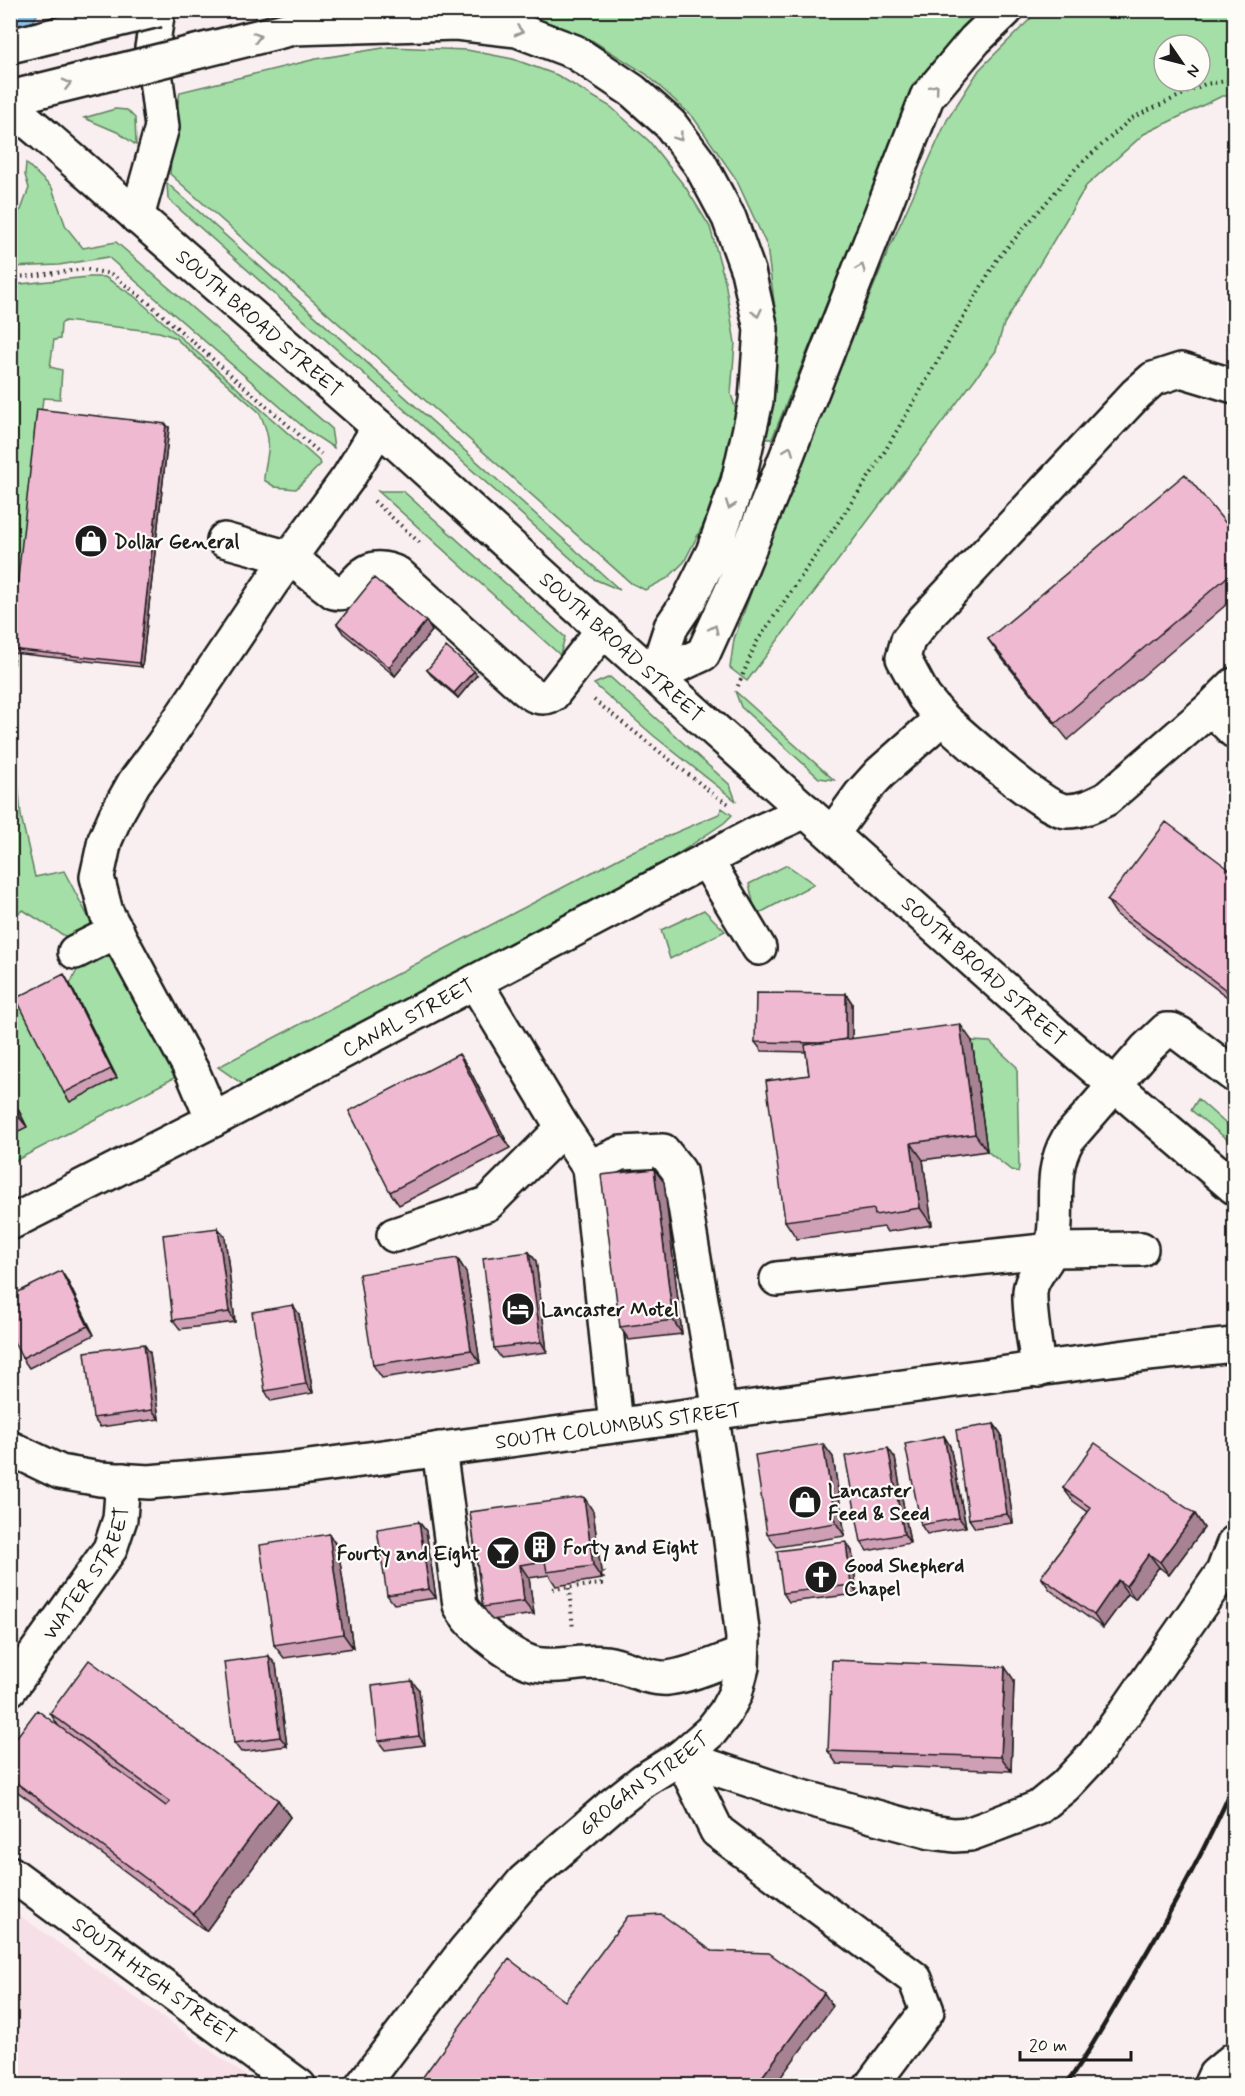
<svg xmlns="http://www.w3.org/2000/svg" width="1245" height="2096" font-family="Mynerve,sans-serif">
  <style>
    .built { fill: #f7dfe7 }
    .green { fill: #a3dfa6; stroke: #607e61; stroke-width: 1.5; fill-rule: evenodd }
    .water { fill: #8bc2e9; stroke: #5f8097; stroke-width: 1.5 }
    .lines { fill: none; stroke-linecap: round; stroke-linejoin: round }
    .minor-casing { stroke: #1c1c1c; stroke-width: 38 }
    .major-casing { stroke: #1c1c1c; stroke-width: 38 }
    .highway-casing { stroke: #1c1c1c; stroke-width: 38 }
    .path { stroke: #1c1c1c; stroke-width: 4; stroke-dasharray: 1.5 4.5; stroke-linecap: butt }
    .minor { stroke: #fdfcf7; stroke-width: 33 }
    .major { stroke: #fdfcf7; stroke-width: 33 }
    .highway { stroke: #fdfcf7; stroke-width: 33 }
    .rail { stroke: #1c1c1c; stroke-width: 4.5 }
    .major-bridge-casing { stroke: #1c1c1c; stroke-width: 38; stroke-linecap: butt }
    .highway-bridge-casing { stroke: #1c1c1c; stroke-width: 38; stroke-linecap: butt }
    .major-bridge { stroke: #fdfcf7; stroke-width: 33 }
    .highway-bridge { stroke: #fdfcf7; stroke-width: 33 }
    .wall { fill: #ce9fb5; stroke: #1c1c1c; stroke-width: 1.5 }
    .shaded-wall { fill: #a78293; stroke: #1c1c1c; stroke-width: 1.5 }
    .building { fill: #efb9d2; stroke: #1c1c1c; stroke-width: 1.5 }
    .oneway { stroke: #989794 }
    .labels { text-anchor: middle; stroke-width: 4.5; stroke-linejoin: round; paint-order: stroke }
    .street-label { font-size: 20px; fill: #1c1c1c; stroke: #fdfcf7 }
    .poi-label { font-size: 20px; font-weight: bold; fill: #1c1c1c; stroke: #fdfcf7; text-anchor: start }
  </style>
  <rect width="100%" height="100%" fill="#faeff0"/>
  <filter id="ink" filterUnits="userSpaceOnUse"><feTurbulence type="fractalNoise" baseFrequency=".0167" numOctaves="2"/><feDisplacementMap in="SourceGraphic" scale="12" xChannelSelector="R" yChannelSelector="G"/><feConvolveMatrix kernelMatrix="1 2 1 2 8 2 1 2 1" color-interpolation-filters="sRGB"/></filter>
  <g filter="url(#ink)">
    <path class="built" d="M 11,1909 L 259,2085 L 11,2085 Z"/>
    <path class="green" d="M 529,10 L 981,11 L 939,61 L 902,116 L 772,439 L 764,439 L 779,342 L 767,246 L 736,179 L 693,117 L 646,74 L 593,41 L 526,15 Z
      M 1043,11 L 1234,11 L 1234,96 L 1222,96 L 1144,134 L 1086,186 L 1004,324 L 996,351 L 747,681 L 730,668 L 734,639 L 776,524 L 889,249 L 947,120 L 979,70 L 1033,16 ZM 1164,45 L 1200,45 L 1200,81 L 1164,81 Z
      M 389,47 L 467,50 L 513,59 L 557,75 L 611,107 L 649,141 L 686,188 L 710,227 L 725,281 L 735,343 L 731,394 L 737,413 L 730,446 L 705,521 L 684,562 L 668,578 L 645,590 L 631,583 L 170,174 L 173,128 L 180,92 L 316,59 Z
      M 115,109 L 127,110 L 135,118 L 136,145 L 117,132 L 84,118 Z
      M 26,163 L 52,188 L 66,227 L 83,248 L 116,242 L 331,428 L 334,448 L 308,431 L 108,257 L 59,265 L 11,267 L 11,215 L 21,210 L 29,188 L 25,175 Z
      M 167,183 L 620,590 L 594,579 L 168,199 Z
      M 88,277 L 105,277 L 134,296 L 318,460 L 321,464 L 296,489 L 275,487 L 264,480 C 264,470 267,461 268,451 C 270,437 265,424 259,412 L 174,337 L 159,332 L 65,321 L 61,324 L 60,339 L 54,340 L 50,367 L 62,370 L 60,399 L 43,398 L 11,686 L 11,285 Z
      M 378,491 L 403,491 L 565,637 L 560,655 Z
      M 610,677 L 730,785 L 736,801 L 654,736 L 594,684 Z
      M 735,691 L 834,780 L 819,778 L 741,707 Z
      M 10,756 L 17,767 L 21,816 L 35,877 L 64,871 L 91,922 L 87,934 L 71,940 L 23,910 L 11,917 Z
      M 722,808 L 732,815 L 724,823 L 670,859 L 244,1085 L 218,1067 L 633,851 L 719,814 Z
      M 787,865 L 814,884 L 756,915 L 749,884 Z
      M 704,910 L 725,931 L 670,959 L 661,930 Z
      M 101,953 L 112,955 L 178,1076 L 11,1163 L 11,1135 L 26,1127 L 11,1093 L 10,974 L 23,1007 L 70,984 L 81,962 Z
      M 972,1041 L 990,1042 L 1017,1067 L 1019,1167 L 1018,1172 L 1011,1170 L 987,1151 Z
      M 1198,1099 L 1234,1131 L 1234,1145 L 1191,1110 Z"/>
    <path class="water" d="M 11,11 L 39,11 L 11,62 Z"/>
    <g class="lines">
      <g class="minor-casing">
        <g id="minor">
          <path d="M 137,217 L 162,127 L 152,48 L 158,10"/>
          <path d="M 224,540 L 290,558 L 334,592 C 358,599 356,554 398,574 L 523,687 C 532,695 540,700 552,695 L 603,630"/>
          <path d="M 1234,685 L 1211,708 L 1234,731"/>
          <path d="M 942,718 C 964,737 1043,810 1067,811 C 1082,811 1094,805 1106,799 L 1211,708"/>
          <path d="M 832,834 L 861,794 L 880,773 L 942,718 L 924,697 L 903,658 L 908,640 L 924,620 L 1136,394 L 1153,379 L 1181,370 L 1234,386"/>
          <path d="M 706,860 L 759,948"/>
          <path d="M 75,952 L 117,931"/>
          <path d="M 475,982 L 563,1128 L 589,1167"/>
          <path d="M 213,1120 L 193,1073 L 106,912 L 97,877 L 105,840 L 116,815 L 134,783 L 163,744 L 272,582 L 348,478 L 379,427"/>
          <path id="s1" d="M 10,1223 L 213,1120 L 759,832 L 806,811"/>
          <path d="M 394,1235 L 487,1204 L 563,1128"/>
          <path d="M 777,1279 L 1052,1250 L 1141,1249"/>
          <path d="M 1038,1370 C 1036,1347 1029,1314 1030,1292 C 1031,1274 1048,1264 1052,1247 C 1061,1210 1047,1175 1068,1139 L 1146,1049 L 1166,1030 L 1172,1030 L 1180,1034 L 1234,1075"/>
          <path d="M 616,1425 L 589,1167 L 621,1153 L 663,1151 L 679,1171 L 720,1411"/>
          <path id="s2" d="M 10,1448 L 60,1472 L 100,1479 L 149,1482 L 294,1469 L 1148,1354 L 1234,1345"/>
          <path d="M 439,1449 L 460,1605 C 471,1627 517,1664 542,1665 C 563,1667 585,1660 606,1663 C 627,1666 647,1680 668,1678 C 693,1675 719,1662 742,1654"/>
          <path id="s3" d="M 10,1689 L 110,1549 L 120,1519 L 123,1480"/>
          <path d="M 681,1757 L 795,1795 L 931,1832 L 954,1835 L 970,1834 L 989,1827 L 1038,1808 L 1065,1786 L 1094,1755 L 1127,1710 L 1223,1572 L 1234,1543"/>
          <path d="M 681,1757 L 717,1831 L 915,1979 L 927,2011 L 871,2086"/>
          <path id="s4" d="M 10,1873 L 299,2086"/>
          <path id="s5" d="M 362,2086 L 464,1952 L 524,1881 L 611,1806 L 644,1780 L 681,1757 L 711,1731 L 725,1713 L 735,1694 L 742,1667 L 743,1638 L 730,1533 L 711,1412"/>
          <path d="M 1210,2086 L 1215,2075 L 1234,2059"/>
        </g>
      </g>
      <g class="major-casing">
        <g id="major">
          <path id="s6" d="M 44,135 L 379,427 L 603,630 L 1062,1040 L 1234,1187"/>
        </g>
      </g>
      <g class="highway-casing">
        <path id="highway" d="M 293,28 L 456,23 L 517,30 L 575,52 L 633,91 L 670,124 L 700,164 L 729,218 L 748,271 L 761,329 L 756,401 L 738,482 L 713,552 L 688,602 L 671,627 L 655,676
          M 655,676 L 703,654 L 732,590 L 782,468 L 927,97 L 975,40 L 1006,10"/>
      </g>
      <path class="path" d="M 10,277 L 33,276 L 85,269 L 111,274 L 144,299 L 321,454
        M 374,501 L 421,544
        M 738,686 L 756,643 L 875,468 L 998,258 L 1077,167 L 1132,118 L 1205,84 L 1234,80
        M 594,700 L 717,797 L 731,805
        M 569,1588 L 573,1629
        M 553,1589 L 601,1584 L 604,1575 L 603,1568"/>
      <use href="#minor" class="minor"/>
      <use href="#major" class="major"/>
      <use href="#highway" class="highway"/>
      <path class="rail" d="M 1065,2086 C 1089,2053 1108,2018 1128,1984 C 1167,1919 1204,1853 1234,1784"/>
      <g class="major-bridge-casing">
        <path id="major-bridge" d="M 10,106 L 44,135"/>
      </g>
      <g class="highway-bridge-casing">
        <path id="highway-bridge" d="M 10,46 L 158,10
          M 10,98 L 293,28"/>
      </g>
      <use href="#major-bridge" class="major-bridge"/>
      <use href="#highway-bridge" class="highway-bridge"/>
    </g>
    <path class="wall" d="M 169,428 L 142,667 L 13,653 L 10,649 L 10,645 Z
      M 1234,533 L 1234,598 L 1068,740 L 1000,656 L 988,639 Z
      M 337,624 L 432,631 L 395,676 L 343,633 Z
      M 427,670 L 477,675 L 458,698 L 431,675 Z
      M 1234,873 L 1234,1002 L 1116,914 L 1107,900 Z
      M 70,984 L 117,1078 L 70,1102 L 64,1093 Z
      M 846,994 L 852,1003 L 852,1039 L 972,1041 L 987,1151 L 923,1160 L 932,1225 L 887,1232 L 884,1227 L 797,1239 L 785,1221 L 809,1075 L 806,1052 L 762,1051 L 755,1042 Z
      M 468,1067 L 510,1148 L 399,1205 L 390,1192 Z
      M 10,1093 L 27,1127 L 10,1135 Z
      M 664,1182 L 682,1334 L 629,1340 L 620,1327 Z
      M 225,1237 L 235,1322 L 180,1329 L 173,1320 Z
      M 529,1252 L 536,1261 L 547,1352 L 501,1358 L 494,1348 Z
      M 457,1258 L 466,1272 L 480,1363 L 382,1378 L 373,1365 Z
      M 61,1271 L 67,1280 L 94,1335 L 29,1368 L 22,1358 Z
      M 299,1314 L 313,1393 L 271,1401 L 265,1391 Z
      M 150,1353 L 159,1419 L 100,1427 L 93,1418 Z
      M 994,1424 L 1001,1434 L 1013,1523 L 975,1528 L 969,1519 Z
      M 944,1436 L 950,1446 L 966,1527 L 927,1534 L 921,1525 Z
      M 823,1444 L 833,1457 L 845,1536 L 777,1547 L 767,1534 Z
      M 895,1458 L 910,1543 L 867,1551 L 861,1542 Z
      M 1063,1488 L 1195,1514 L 1204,1528 L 1169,1575 L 1159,1567 L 1135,1599 L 1128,1594 L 1103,1628 L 1050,1590 L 1041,1577 L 1088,1512 L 1073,1501 Z
      M 593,1511 L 602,1579 L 556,1586 L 549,1575 L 529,1578 L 534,1614 L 492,1620 L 483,1607 L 470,1512 Z
      M 419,1522 L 426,1531 L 436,1598 L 394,1604 L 387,1595 Z
      M 329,1534 L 338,1548 L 353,1648 L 284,1658 L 274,1645 Z
      M 846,1542 L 852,1551 L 857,1594 L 789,1602 L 783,1593 Z
      M 276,1665 L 287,1746 L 241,1752 L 234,1743 Z
      M 1014,1680 L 1011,1771 L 837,1764 L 828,1751 Z
      M 419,1690 L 425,1745 L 385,1750 L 378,1741 Z
      M 50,1713 L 278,1800 L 290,1817 L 206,1931 L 10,1786 L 10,1746 L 59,1727 Z"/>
    <path class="shaded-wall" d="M 166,424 L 169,428 L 142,667 L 139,663 Z
      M 426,621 L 432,631 L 395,676 L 389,667 Z
      M 474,671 L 477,675 L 458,698 L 454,693 Z
      M 64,974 L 70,984 L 117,1078 L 111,1069 Z
      M 846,994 L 852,1003 L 852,1052 L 846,1043 Z
      M 960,1024 L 972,1041 L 987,1151 L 975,1134 Z
      M 459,1054 L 468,1067 L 510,1148 L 500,1134 Z
      M 10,1093 L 27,1127 L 20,1118 L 10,1097 Z
      M 911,1143 L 923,1160 L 932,1225 L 920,1208 Z
      M 654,1169 L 664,1182 L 682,1334 L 673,1320 Z
      M 218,1228 L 225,1237 L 235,1322 L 229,1312 Z
      M 529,1252 L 536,1261 L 547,1352 L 541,1342 Z
      M 457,1258 L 466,1272 L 480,1363 L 471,1350 Z
      M 61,1271 L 67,1280 L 94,1335 L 88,1326 Z
      M 293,1305 L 299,1314 L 313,1393 L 306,1384 Z
      M 144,1344 L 150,1353 L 159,1419 L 152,1410 Z
      M 994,1424 L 1001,1434 L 1013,1523 L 1007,1514 Z
      M 944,1436 L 950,1446 L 966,1527 L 959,1518 Z
      M 823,1444 L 833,1457 L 845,1536 L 836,1523 Z
      M 888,1448 L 895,1458 L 910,1543 L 904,1534 Z
      M 584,1497 L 593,1511 L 602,1579 L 593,1566 Z
      M 1195,1514 L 1204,1528 L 1169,1575 L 1160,1562 Z
      M 419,1522 L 426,1531 L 436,1598 L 429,1589 Z
      M 329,1534 L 338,1548 L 353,1648 L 343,1634 Z
      M 846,1542 L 852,1551 L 857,1594 L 851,1585 Z
      M 1149,1554 L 1159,1567 L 1135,1599 L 1126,1586 Z
      M 520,1565 L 529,1578 L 534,1614 L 524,1601 Z
      M 1118,1580 L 1128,1594 L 1103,1628 L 1094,1615 Z
      M 269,1656 L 276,1665 L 287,1746 L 280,1737 Z
      M 1005,1667 L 1014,1680 L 1011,1771 L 1001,1757 Z
      M 412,1681 L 419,1690 L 425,1745 L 419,1736 Z
      M 278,1800 L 290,1817 L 206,1931 L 194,1914 Z
      M 824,1993 L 833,2006 L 775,2085 L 756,2085 Z"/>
    <path class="building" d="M 37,409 L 166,424 L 139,663 L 10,649 Z
      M 1185,474 L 1234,533 L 1234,571 L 1056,723 L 988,639 Z
      M 374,578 L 426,621 L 389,667 L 337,624 Z
      M 446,647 L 474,671 L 454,693 L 427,670 Z
      M 1166,822 L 1234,873 L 1234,996 L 1107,900 Z
      M 64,974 L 111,1069 L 64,1093 L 16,998 Z
      M 756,993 L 846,994 L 846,1039 L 822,1043 L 755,1042 Z
      M 960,1024 L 975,1134 L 911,1143 L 920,1208 L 875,1215 L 874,1209 L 785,1221 L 766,1081 L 809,1075 L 805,1045 Z
      M 459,1054 L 500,1134 L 390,1192 L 349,1111 Z
      M 10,1097 L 20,1118 L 10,1123 Z
      M 654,1169 L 673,1320 L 620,1327 L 601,1175 Z
      M 218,1228 L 229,1312 L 173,1320 L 163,1235 Z
      M 529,1252 L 541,1342 L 494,1348 L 483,1258 Z
      M 457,1258 L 471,1350 L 373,1365 L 359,1274 Z
      M 61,1271 L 88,1326 L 22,1358 L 10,1334 L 10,1296 Z
      M 293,1305 L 306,1384 L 265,1391 L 252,1312 Z
      M 144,1344 L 152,1410 L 93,1418 L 85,1352 Z
      M 994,1424 L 1007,1514 L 969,1519 L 956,1430 Z
      M 944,1436 L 959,1518 L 921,1525 L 905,1444 Z
      M 1095,1443 L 1195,1514 L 1160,1562 L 1149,1554 L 1126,1586 L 1118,1580 L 1094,1615 L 1041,1577 L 1091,1508 L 1063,1488 Z
      M 823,1444 L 836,1523 L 767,1534 L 755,1455 Z
      M 888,1448 L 904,1534 L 861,1542 L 845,1456 Z
      M 584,1497 L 593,1566 L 547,1572 L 545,1561 L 520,1565 L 524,1601 L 483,1607 L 470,1512 Z
      M 419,1522 L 429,1589 L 387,1595 L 377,1529 Z
      M 329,1534 L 343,1634 L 274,1645 L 260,1545 Z
      M 846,1542 L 851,1585 L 783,1593 L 777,1551 Z
      M 269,1656 L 280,1737 L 234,1743 L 224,1662 Z
      M 89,1660 L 278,1800 L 194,1914 L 10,1778 L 10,1746 L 37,1710 L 166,1806 L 170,1802 L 50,1713 Z
      M 832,1660 L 1005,1667 L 1001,1757 L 828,1751 Z
      M 412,1681 L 419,1736 L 378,1741 L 372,1686 Z
      M 661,1914 L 712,1951 L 769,1953 L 824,1993 L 756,2085 L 417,2085 L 509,1959 L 565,2001 L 628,1916 Z
      M 1234,1965 L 1234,1984 L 1231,1981 Z"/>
    <defs><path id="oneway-chevron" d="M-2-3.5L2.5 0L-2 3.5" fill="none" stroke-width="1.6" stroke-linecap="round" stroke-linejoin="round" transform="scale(1.5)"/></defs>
    <g class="oneway">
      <use href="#oneway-chevron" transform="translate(519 31) rotate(15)"/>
      <use href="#oneway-chevron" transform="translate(257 37) rotate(-14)"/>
      <use href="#oneway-chevron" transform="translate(67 84) rotate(-14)"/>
      <use href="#oneway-chevron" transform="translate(935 88) rotate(-50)"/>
      <use href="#oneway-chevron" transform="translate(679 137) rotate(53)"/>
      <use href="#oneway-chevron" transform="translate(861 268) rotate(-69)"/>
      <use href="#oneway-chevron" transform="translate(757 313) rotate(77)"/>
      <use href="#oneway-chevron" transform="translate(789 450) rotate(-69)"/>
      <use href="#oneway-chevron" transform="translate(730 505) rotate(110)"/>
      <use href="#oneway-chevron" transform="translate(714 629) rotate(-65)"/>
    </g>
  </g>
  <defs>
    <g id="shop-disc" transform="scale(1.725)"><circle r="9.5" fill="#1c1c1c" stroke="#fdfcf7"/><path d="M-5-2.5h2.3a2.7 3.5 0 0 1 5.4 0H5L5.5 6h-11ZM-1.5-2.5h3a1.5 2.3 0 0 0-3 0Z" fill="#fff"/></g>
    <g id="hotel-disc" transform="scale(1.725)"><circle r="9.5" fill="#1c1c1c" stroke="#fdfcf7"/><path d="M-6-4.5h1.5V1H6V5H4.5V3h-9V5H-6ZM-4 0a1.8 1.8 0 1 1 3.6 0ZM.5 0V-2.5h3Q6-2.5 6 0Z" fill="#fff"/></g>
    <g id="building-disc" transform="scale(1.725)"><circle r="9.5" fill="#1c1c1c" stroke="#fdfcf7"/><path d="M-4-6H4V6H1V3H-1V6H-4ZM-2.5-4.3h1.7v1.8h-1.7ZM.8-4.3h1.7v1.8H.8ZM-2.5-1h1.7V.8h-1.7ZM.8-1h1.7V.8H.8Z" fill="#fff"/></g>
    <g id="bar-disc" transform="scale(1.725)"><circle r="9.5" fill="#1c1c1c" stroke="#fdfcf7"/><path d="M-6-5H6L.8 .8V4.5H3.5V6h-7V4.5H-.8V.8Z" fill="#fff"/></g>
    <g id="church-disc" transform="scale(1.725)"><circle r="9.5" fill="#1c1c1c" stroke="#fdfcf7"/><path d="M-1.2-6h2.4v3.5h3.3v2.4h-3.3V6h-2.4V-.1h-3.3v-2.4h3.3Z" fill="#fff"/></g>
  </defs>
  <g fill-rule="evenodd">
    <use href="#shop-disc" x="91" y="541"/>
    <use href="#hotel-disc" x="518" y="1309"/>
    <use href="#shop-disc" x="805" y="1502"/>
    <use href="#building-disc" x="540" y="1547"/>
    <use href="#bar-disc" x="503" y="1553"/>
    <use href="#church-disc" x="821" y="1577"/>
  </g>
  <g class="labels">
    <g class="street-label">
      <text dy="7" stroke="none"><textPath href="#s6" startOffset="286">SOUTH BROAD STREET</textPath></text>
      <text dy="7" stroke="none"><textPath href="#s6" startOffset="772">SOUTH BROAD STREET</textPath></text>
      <text dy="7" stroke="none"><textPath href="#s6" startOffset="1258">SOUTH BROAD STREET</textPath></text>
      <text dy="7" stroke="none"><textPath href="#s1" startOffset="448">CANAL STREET</textPath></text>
      <text dy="7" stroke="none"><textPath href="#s2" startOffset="618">SOUTH COLUMBUS STREET</textPath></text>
      <text dy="7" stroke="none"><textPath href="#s3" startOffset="140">WATER STREET</textPath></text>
      <text dy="7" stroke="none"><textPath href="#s5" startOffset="416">GROGAN STREET</textPath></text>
      <text dy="7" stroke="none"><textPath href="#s4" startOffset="180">SOUTH HIGH STREET</textPath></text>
    </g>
    <g class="poi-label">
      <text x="114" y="548">Dollar General</text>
      <text x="541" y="1316">Lancaster Motel</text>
      <text x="828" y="1497">Lancaster<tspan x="828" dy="23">Feed &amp; Seed</tspan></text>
      <text x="563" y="1554">Forty and Eight</text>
      <text x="480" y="1560" text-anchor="end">Fourty and Eight</text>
      <text x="844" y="1572">Good Shepherd<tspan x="844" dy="23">Chapel</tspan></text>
    </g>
  </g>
  <rect width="1245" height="2096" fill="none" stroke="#fdfcf7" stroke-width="36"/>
  <rect x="18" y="18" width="1209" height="2060" fill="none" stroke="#1c1c1c" stroke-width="2" filter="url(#ink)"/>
  <g transform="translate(1182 63) rotate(125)"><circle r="28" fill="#fdfcf7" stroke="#a3a29f" stroke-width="1.5"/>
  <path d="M0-4.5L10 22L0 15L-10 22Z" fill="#1c1c1c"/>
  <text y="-9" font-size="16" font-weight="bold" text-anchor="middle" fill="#1c1c1c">N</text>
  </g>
  <path d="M1020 2051v9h111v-9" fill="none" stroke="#1c1c1c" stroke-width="3"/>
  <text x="1029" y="2051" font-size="18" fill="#1c1c1c" stroke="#fdfcf7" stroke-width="4.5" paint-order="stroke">20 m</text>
</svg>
